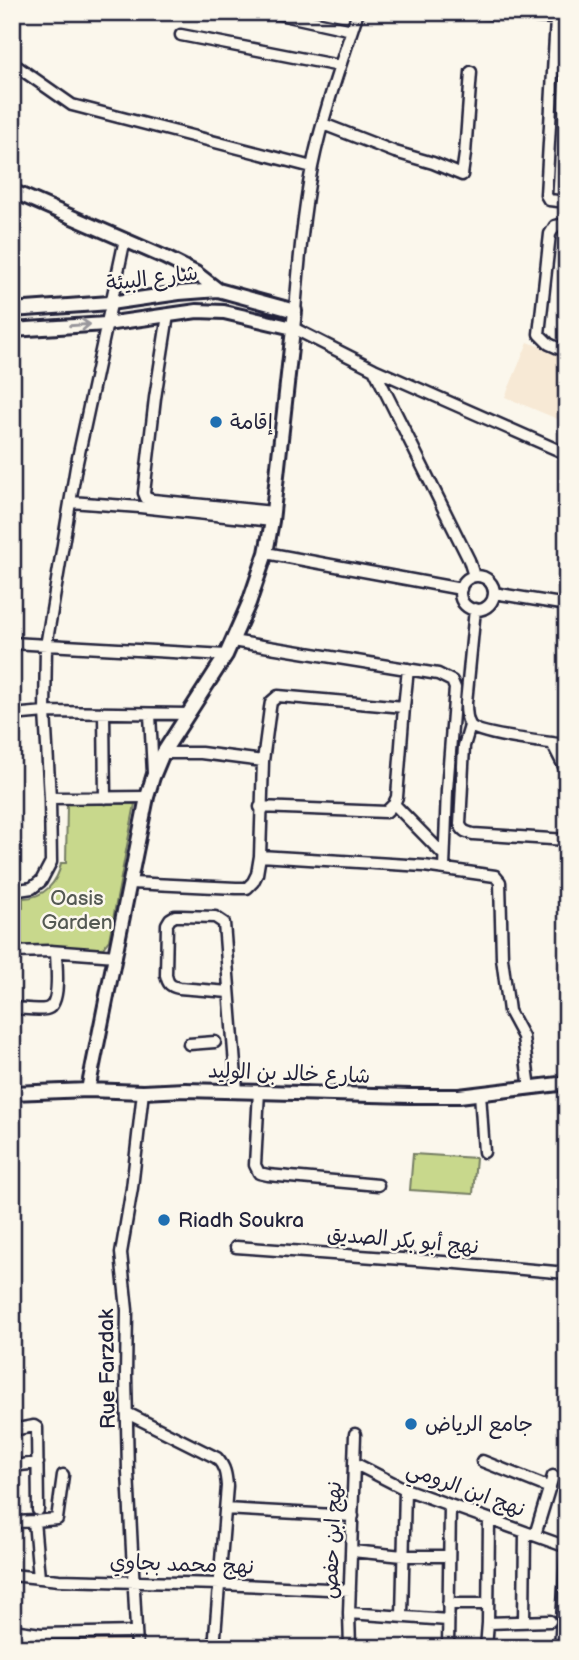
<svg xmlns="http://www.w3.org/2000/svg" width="579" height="1660" font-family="'Balsamiq Sans','Playpen Sans Arabic',sans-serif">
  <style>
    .built { fill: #f7e9d5 }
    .green { fill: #c8d88c; stroke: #757d64; stroke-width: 2 }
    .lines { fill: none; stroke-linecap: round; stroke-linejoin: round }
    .street-casing { stroke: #22223b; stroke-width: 15 }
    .secondary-casing { stroke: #22223b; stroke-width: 18 }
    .street { stroke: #fbf7ec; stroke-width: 10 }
    .secondary { stroke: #fbf7ec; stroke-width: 12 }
    .oneway { stroke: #99979c }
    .poi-dot { fill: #1f6fb2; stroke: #fbf7ec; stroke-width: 2.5 }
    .labels { text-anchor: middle; stroke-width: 5; stroke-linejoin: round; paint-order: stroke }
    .street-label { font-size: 21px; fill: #22223b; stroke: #fbf7ec }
    .poi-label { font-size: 21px; fill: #22223b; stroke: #fbf7ec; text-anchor: start }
    .park-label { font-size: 21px; fill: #545953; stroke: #fbf7ec }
  </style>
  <rect width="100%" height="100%" fill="#fbf7ec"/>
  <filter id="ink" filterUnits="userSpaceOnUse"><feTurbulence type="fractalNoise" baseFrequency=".0143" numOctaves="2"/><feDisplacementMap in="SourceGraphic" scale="14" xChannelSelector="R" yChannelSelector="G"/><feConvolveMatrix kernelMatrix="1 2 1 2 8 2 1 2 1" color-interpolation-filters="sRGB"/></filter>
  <g filter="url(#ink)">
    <path class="built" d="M 528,342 L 567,357 L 567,423 L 505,397 Z
      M 129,1635 L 130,1648 L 39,1648 L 38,1638 Z"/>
    <path class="green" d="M 67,803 L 135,804 L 109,940 L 103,948 L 12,947 L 12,907 L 23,908 L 23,898 C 44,898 58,882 61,863 L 66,863 Z
      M 413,1154 L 476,1158 L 473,1194 L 410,1190 Z"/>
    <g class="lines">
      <g class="street-casing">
        <path id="street" d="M 270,12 L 352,30
          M 472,12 L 567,19
          M 556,19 L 546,195 L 549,200 L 567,202
          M 181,35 L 340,66
          M 12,63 L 72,105 L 312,167
          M 323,124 L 395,152 L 433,163 L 462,175 L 465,154 L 471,72
          M 567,224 L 555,226 L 550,234 L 539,334 L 549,344 L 567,352
          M 295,311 C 299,263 303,214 312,167 C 323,114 341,63 358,12
          M 168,315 L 155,398 L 144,493 L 146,498 L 153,500 L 273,512
          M 293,328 L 374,369 L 567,454
          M 374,369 L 469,560 L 474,576
          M 70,502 L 140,507 L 272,521
          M 266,553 L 461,589
          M460 593a17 17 0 1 1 34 0a17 17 0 1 1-34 0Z
          M 494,593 L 567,605
          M 475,609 L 466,703 C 466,710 466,719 470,725 C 477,735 551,743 567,745
          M 232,641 L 438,674 L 452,681 L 455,688 L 447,790 L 444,868
          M 12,643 L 226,655
          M 404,707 L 408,669
          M 104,713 L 105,798
          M 150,714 L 153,773
          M 12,715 L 45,712 L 189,714
          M 470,726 L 464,746 L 460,824 C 462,831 466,832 473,834 L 567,840
          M 552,743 L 567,772
          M 163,753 L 201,753 L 263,761
          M 50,798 L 147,797
          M 394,804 L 444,855
          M 260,856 L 424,866 L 495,876 L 500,882 L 502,958 L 509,1011 L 523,1037 L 530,1088
          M 131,883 L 236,888 L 247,888 L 253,882 L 257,874 L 260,856 L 263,761 L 270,708 L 271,702 L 278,696 L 404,707 L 397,797 L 394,804 L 386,812 L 260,807
          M 12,891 L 32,888 L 41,881 L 51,862 L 50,798 L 45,712 L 46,646 L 76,467 L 125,239
          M 12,952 L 50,951 L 116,956
          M 229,992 L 179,988 C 170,986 168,984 166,975 L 167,924 L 170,919 L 175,916 L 181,916 L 215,917 L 224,923 L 237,1091
          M 12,1008 C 23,1008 36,1011 46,1009 C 62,1006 56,964 56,952
          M 189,1044 L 215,1042
          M 259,1091 L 255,1165 L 259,1173 L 268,1175 L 378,1185
          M 480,1093 L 484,1152
          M 236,1247 L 457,1263 L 567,1273
          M 127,1413 L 217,1458 C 225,1467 226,1474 227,1486 L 214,1648
          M 12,1430 L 34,1426 L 37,1428 L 38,1510
          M 482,1461 L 550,1488
          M 354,1463 L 405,1489 L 567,1547
          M 12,1466 L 38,1463
          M 225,1509 L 353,1516
          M 17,1522 L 34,1521
          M 535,1535 L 553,1476
          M 352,1551 L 403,1556 L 449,1556
          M 12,1575 L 59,1580 L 220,1584 L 350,1590
          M 39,1578 L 34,1521 L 57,1519 L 63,1475
          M 448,1604 L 488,1604
          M 349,1613 L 448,1620
          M 402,1616 L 405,1489
          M 524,1621 L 525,1532
          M 488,1623 L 550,1621
          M 12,1630 L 41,1634 L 136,1632
          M 214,1646 L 242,1648
          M 137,1648 L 128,1472 L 126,1376 L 127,1310 L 121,1253 L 132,1188 L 143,1092
          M 350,1648 L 349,1613 L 355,1434
          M 448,1648 L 450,1506
          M 486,1648 L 488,1623 L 489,1520
          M 560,1648 L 567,1547"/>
      </g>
      <g class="secondary-casing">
        <path id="secondary" d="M 12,191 L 164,257 L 196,273 L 218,290
          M 12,310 L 110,303 L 179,293 L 218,290 L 295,311 L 272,521 L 266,553 L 249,603 L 226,655 L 163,753 L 153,777 L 147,797 L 88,1090
          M 12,330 L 106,324 L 197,311 L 224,312 L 293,328
          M 12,1093 L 88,1090 L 143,1092 L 185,1090 L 410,1096 L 459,1096 L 567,1083"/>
      </g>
      <use href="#street" class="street"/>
      <use href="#secondary" class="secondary"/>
    </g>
    <defs><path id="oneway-shaft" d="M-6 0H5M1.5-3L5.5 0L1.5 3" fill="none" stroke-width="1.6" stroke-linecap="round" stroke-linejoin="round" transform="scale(1.75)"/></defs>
    <use class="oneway" href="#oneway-shaft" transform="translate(80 325) rotate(-4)"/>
  </g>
  <g class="poi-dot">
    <circle cx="216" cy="422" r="7"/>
    <circle cx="164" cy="1220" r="7"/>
    <circle cx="411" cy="1424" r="7"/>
  </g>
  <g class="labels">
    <g class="street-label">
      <text transform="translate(152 278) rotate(-7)" y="7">شارع البيئة</text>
      <text transform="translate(289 1073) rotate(2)" y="7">شارع خالد بن الوليد</text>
      <text transform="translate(403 1240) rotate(5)" y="7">نهج أبو بكر الصديق</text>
      <text transform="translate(107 1369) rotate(-91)" y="7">Rue Farzdak</text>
      <text transform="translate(466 1489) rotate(20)" y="7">نهج ابن الرومي</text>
      <text transform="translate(332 1540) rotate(-88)" y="7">نهج ابن حفص</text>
      <text transform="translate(182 1564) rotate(2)" y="7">نهج محمد بجاوي</text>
    </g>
    <g class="poi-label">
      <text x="230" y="429">إقامة</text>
      <text x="178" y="1227">Riadh Soukra</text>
      <text x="425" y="1431">جامع الرياض</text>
    </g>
    <g class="park-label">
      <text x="77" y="905">Oasis<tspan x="77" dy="24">Garden</tspan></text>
    </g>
  </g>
  <rect width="579" height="1660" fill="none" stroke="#fbf7ec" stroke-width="42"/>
  <rect x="21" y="21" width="537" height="1618" fill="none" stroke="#22223b" stroke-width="2.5" filter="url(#ink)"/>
</svg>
